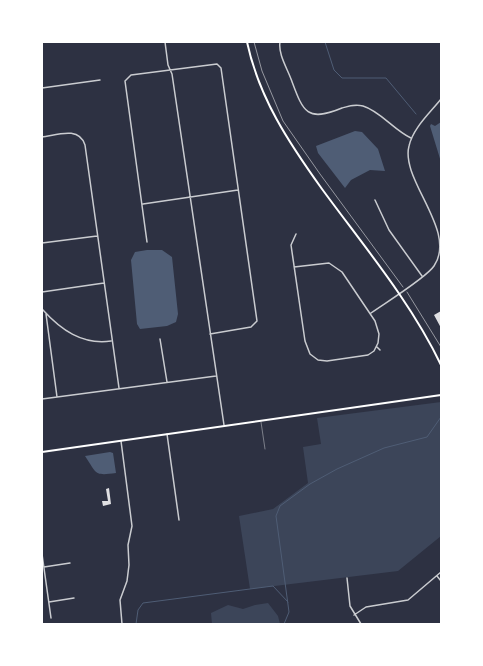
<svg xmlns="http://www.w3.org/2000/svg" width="483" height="666" font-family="'Work Sans',sans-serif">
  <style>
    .green { fill: #3c4559 }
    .water { fill: #4f5d75 }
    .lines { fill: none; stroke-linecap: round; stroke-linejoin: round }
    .stream { stroke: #4f5d75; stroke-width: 1 }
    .building { fill: #e0e0e3 }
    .path { stroke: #fff; stroke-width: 0.5 }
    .service { stroke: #caccd0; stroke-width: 0.5 }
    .minor { stroke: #caccd0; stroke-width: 1.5 }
    .tertiary { stroke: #caccd0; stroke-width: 1.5 }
    .secondary { stroke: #fff; stroke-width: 2 }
    .primary { stroke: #fff; stroke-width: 2 }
  </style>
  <rect width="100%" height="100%" fill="#2d3142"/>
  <path class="green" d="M 441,402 L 441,536 L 398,571 L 250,589 L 239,516 L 273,509 L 308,483 L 303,447 L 321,444 L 317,418 Z
    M 268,603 L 278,616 L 280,624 L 212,624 L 211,613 L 228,605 L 243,609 L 255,605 Z"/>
  <path class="water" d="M 441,122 L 441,162 L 430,126 L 431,124 L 435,126 Z
    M 355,131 L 362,132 L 378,149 L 385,171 L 370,170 L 351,180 L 345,188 L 318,153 L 316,146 Z
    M 147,250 L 162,250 L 172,257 L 178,314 L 176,322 L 167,326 L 140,329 L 137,324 L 131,260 L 135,252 Z
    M 110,452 L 113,453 L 116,473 C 94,476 97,474 85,456 Z"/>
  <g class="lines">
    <path class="stream" d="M 325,42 L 334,70 L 342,78 L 386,78 L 416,114
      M 136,624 L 138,610 L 143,603 L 273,586 L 288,602
      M 284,624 L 289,612 L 276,516 L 280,506 L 310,484 L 337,469 L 384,448 L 427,437 L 441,417"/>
  </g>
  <path class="building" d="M 441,311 L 441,328 L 434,315 Z
    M 109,488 L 111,504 L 103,506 L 102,501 L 108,501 L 106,489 Z"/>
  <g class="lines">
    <path class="path" d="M 254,42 L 262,71 L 283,121 L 320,174 L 403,287
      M 407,292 L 441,347"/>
    <path class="service" d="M 261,422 L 265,449"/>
    <path class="minor" d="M 165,42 L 168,65 L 172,74 L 224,425
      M 280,42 C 278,54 287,68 291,79 C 303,111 306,123 342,108 C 349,106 355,104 363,106 C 380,111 394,130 411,138
      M 42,88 L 100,80
      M 42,137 C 57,135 79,126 85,145 L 119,388
      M 375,200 L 389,230 L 422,276
      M 143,204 L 238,190
      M 147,242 L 125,81 L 131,75 L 217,64 L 221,68 L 257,321 L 251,327 L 210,334
      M 42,243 L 97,236
      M 294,267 L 329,263 L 342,272 L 375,321 L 379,334 L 378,343 L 374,351 L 368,355 L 327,361 L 318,360 L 310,354 L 305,341 L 291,245 L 296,234
      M 42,292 L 104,283
      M 42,309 C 61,330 82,345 111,341
      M 371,313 C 385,303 426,278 434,266 C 458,231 400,180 409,146 C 413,128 430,113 441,99
      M 46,314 L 57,397
      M 160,339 L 167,382
      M 377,347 L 380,350
      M 42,399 L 216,376
      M 167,434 L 179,520
      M 42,554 L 51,618
      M 44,567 L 70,563
      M 437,576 L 441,581
      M 347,578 L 350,606 L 361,624
      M 49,602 L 74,598
      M 354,615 L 366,607 L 408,600 L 441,572"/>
    <path class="tertiary" d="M 121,441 L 132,526 L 128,545 L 129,565 L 127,581 L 120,600 L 122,624"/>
    <path class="secondary" d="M 247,42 C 259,98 289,143 322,189 C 363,245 411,302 441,365"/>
    <path class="primary" d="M 42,452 L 441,395"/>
  </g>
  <rect width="483" height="666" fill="none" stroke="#ffffff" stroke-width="86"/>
</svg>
